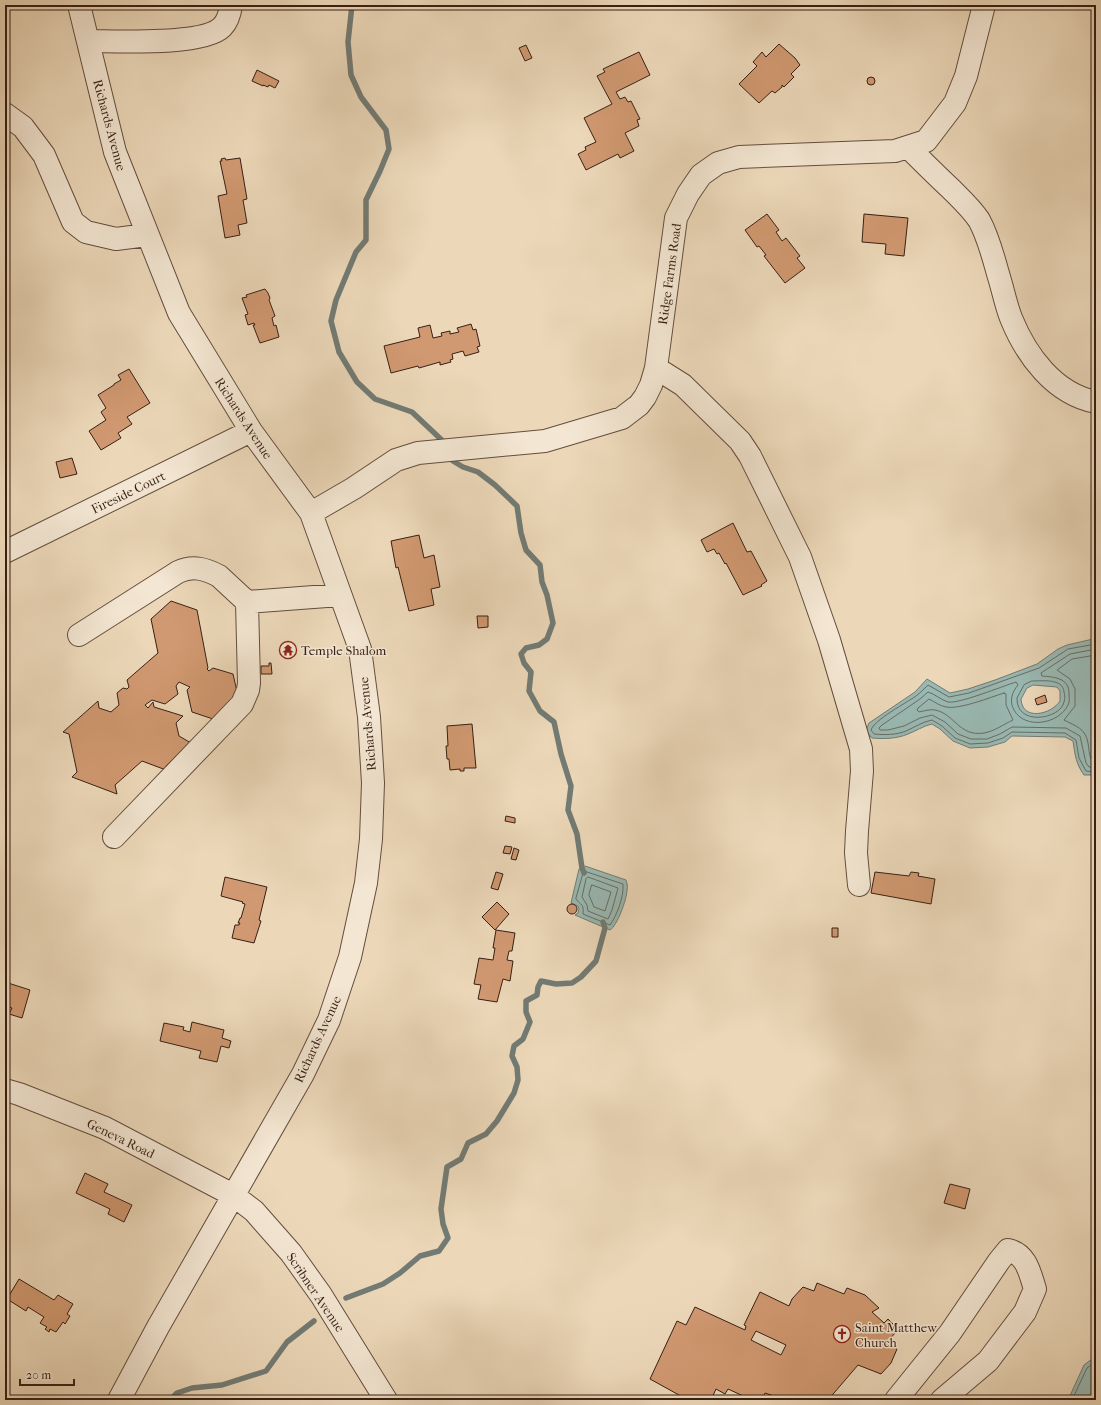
<svg xmlns="http://www.w3.org/2000/svg" width="1101" height="1405" font-family="'IM FELL French Canon',serif">
  <style>
    .water { fill: #99b9b3; stroke: #727b74; fill-rule: evenodd }
    .lines { fill: none; stroke-linecap: round; stroke-linejoin: round }
    .shore { stroke: #686c64; stroke-width: 1 }
    .stream { stroke: #727b74; stroke-width: 5.5 }
    .building { fill: #d19971; stroke: #371f15; fill-rule: evenodd }
    .minor-casing { stroke: #644d3e; stroke-width: 24 }
    .minor { stroke: #f3e6d2; stroke-width: 22 }
    .labels { text-anchor: middle; stroke-width: 3; stroke-linejoin: round; paint-order: stroke }
    .street-label { font-size: 13px; fill: #371f15; stroke: #f3e6d2 }
    .poi-label { font-size: 13px; fill: #371f15; stroke: #f3e6d2; text-anchor: start }
  </style>
  <rect width="100%" height="100%" fill="#ecd8b9"/>
  <filter id="stains"><feTurbulence type="fractalNoise" baseFrequency=".005" numOctaves="4"/><feColorMatrix values="0 0 0 0 .2 0 0 0 0 .09 0 0 0 0 .02 0 0 0 .5 -.17"/></filter>
  <radialGradient id="worn" r=".72"><stop offset=".6" stop-color="#630" stop-opacity="0"/><stop offset="1" stop-color="#630" stop-opacity=".3"/></radialGradient>
  <path class="water" d="M 1093,639 L 1096,640 L 1096,775 L 1084,775 C 1076,764 1075,755 1073,741 L 1065,737 L 1012,736 L 1005,742 L 988,747 L 970,748 L 953,741 L 940,729 L 932,724 C 923,726 916,731 908,734 C 896,739 884,739 872,738 L 866,731 L 869,723 L 915,692 L 927,679 L 950,693 L 968,689 L 995,680 L 1037,664 L 1058,649 L 1067,645 ZM 1033,685 L 1057,687 L 1060,691 L 1060,701 C 1051,715 1022,721 1021,699 L 1027,688 Z
    M 585,866 L 626,880 C 627,883 628,887 627,890 C 627,899 617,926 610,930 L 575,915 L 578,913 L 579,909 L 578,906 L 571,903 L 579,869 Z
    M 1092,1359 L 1096,1359 L 1096,1400 L 1068,1400 L 1084,1365 Z"/>
  <g class="lines">
    <path class="shore" d="M 1096,644 L 1068,649 L 1039,668 L 969,693 L 949,697 L 928,685 C 924,689 920,693 916,696 C 906,703 874,720 871,730 L 874,734 C 885,735 896,735 906,731 C 915,727 922,722 932,720 L 942,726 L 955,738 L 970,744 L 988,743 L 1003,738 L 1012,732 L 1065,733 L 1076,740 L 1079,758 L 1086,771 L 1096,772
      M 1096,649 L 1070,654 L 1041,673 L 1042,676 C 1054,677 1069,678 1069,693 C 1069,697 1070,702 1068,705 C 1059,724 1025,730 1014,710 C 1009,701 1012,692 1018,685 L 1016,682 C 1003,686 959,704 948,702 C 941,700 935,694 928,692 L 920,699 L 882,725 L 879,728 L 880,730 L 888,730 L 904,726 L 920,718 L 932,715 L 945,722 L 958,734 L 971,739 L 987,739 L 1000,734 L 1012,727 L 1066,728 L 1080,736 L 1086,763 L 1089,767 L 1096,767
      M 1096,655 L 1072,659 L 1057,670 L 1070,679 L 1075,689 L 1075,706 L 1064,720 C 1076,726 1086,729 1088,743 C 1089,749 1089,754 1091,759 L 1096,761
      M 1032,681 C 1042,681 1063,678 1064,692 C 1065,695 1065,699 1064,702 C 1061,719 1016,727 1017,698 L 1024,685 Z
      M 1004,693 L 1006,694 L 1006,705 L 1013,720 C 1004,724 995,731 984,733 C 959,737 955,714 935,710 C 930,709 924,711 919,712 L 917,710 L 918,708 L 929,699 C 935,702 940,706 946,707 C 959,710 991,697 1004,693 Z
      M 584,871 L 623,884 C 624,897 617,915 610,925 L 583,914 C 584,903 581,906 576,899 Z
      M 588,877 L 618,888 L 612,910 L 608,919 L 588,911 L 587,905 L 582,897 L 586,879 Z
      M 592,885 L 611,892 L 605,911 L 594,907 L 589,895 Z
      M 1072,1400 L 1087,1368 L 1096,1362"/>
    <path class="stream" d="M 352,5 L 348,42 L 351,75 L 361,97 L 386,130 L 389,149 L 380,171 L 366,200 L 366,240 L 356,252 L 336,300 L 331,321 L 339,352 L 357,382 L 375,399 L 412,412 L 446,444
      M 453,461 L 463,467 L 478,472 L 495,485 L 517,506 L 521,533 L 526,550 L 540,565 L 542,582 L 547,595 L 553,623 L 547,639 L 539,645 L 526,648 L 521,654 L 524,663 L 531,672 L 529,691 L 540,711 L 554,722 L 561,754 L 571,786 L 568,810 L 577,834 L 582,868 L 584,873
      M 346,1298 L 383,1284 L 400,1273 L 420,1256 L 439,1251 L 448,1238 L 443,1224 L 441,1209 L 447,1167 L 461,1159 L 468,1143 L 486,1134 L 497,1121 L 514,1093 L 518,1080 L 517,1067 L 512,1056 L 514,1046 L 523,1039 L 530,1022 L 526,1012 L 526,1001 L 537,995 L 538,987 L 541,981 L 556,984 L 572,983 L 581,977 L 596,961 L 605,928 L 603,922
      M 170,1400 L 177,1393 L 192,1388 L 222,1385 L 266,1371 L 287,1342 L 314,1321"/>
  </g>
  <path class="building" d="M 849,5 L 873,5 L 872,8 L 861,5 L 860,9 L 849,6 Z
    M 779,44 L 795,58 L 800,65 L 791,74 L 794,77 L 784,87 L 782,85 L 782,87 L 775,93 L 772,91 L 759,103 L 739,84 L 757,66 L 753,62 L 762,52 L 766,57 Z
    M 526,45 L 532,58 L 525,61 L 519,48 Z
    M 639,52 L 650,75 L 616,92 L 620,99 L 625,97 L 628,102 L 631,101 L 640,119 L 637,120 L 639,126 L 625,133 L 634,151 L 620,158 L 618,154 L 586,170 L 578,154 L 586,150 L 585,147 L 596,142 L 584,118 L 612,104 L 597,76 L 605,72 L 603,69 Z
    M 257,70 L 279,81 L 275,88 L 269,85 L 268,87 L 263,85 L 263,86 L 252,81 Z
    M867 81a4 4 0 1 1 8 0a4 4 0 1 1-8 0Z
    M 225,158 L 226,160 L 240,158 L 247,199 L 243,200 L 247,223 L 238,225 L 240,235 L 225,238 L 218,196 L 227,194 L 220,161 L 222,161 L 221,159 Z
    M 767,214 L 779,230 L 776,232 L 782,241 L 786,238 L 800,256 L 797,258 L 805,268 L 785,283 L 764,256 L 766,255 L 759,246 L 757,247 L 745,230 Z
    M 864,214 L 908,218 L 904,256 L 885,254 L 886,244 L 862,242 Z
    M 265,289 L 268,293 L 270,298 L 269,300 L 275,316 L 272,318 L 274,326 L 276,325 L 279,337 L 260,343 L 253,325 L 255,325 L 254,323 L 248,325 L 245,315 L 248,314 L 242,298 L 247,297 L 246,295 Z
    M 471,324 L 473,330 L 476,329 L 480,346 L 477,347 L 479,352 L 465,356 L 463,351 L 452,354 L 453,359 L 450,360 L 451,362 L 440,365 L 440,362 L 419,368 L 418,366 L 391,373 L 384,346 L 420,337 L 418,328 L 430,325 L 433,338 L 442,336 L 441,333 L 450,331 L 450,334 L 459,332 L 457,328 Z
    M 129,369 L 150,403 L 127,417 L 132,424 L 118,433 L 121,438 L 101,450 L 89,431 L 106,420 L 101,412 L 106,408 L 98,395 L 114,385 L 114,384 L 121,380 L 118,375 Z
    M 72,458 L 77,474 L 60,478 L 56,462 Z
    M 733,523 L 747,552 L 751,551 L 767,581 L 761,585 L 762,586 L 743,595 L 726,563 L 725,564 L 719,553 L 717,554 L 714,549 L 707,552 L 701,540 Z
    M 419,535 L 424,558 L 434,555 L 440,587 L 431,589 L 434,605 L 409,611 L 398,567 L 396,568 L 391,541 Z
    M 171,601 L 197,610 L 208,668 L 207,669 L 209,671 L 213,668 L 233,674 L 238,696 L 213,719 L 192,712 L 187,690 L 190,687 L 179,682 L 176,686 L 178,694 L 165,704 L 152,700 L 145,705 L 148,708 L 153,702 L 154,707 L 183,716 L 176,723 L 179,736 L 191,743 L 166,766 L 166,770 L 142,761 L 115,785 L 117,794 L 72,777 L 77,772 L 69,734 L 63,732 L 98,701 L 99,708 L 111,712 L 119,705 L 117,693 L 123,688 L 127,689 L 129,687 L 127,680 L 158,653 L 151,619 Z
    M 477,616 L 488,616 L 488,627 L 478,628 Z
    M 269,663 L 271,663 L 272,674 L 261,674 L 261,666 L 269,666 Z
    M 1045,695 L 1047,702 L 1037,705 L 1035,699 Z
    M 472,724 L 476,768 L 464,768 L 464,771 L 460,771 L 460,769 L 450,770 L 449,759 L 447,759 L 446,746 L 448,746 L 447,726 Z
    M 506,816 L 515,818 L 515,823 L 505,821 Z
    M 505,846 L 512,847 L 510,854 L 503,853 Z
    M 514,848 L 519,850 L 516,860 L 511,859 Z
    M 496,872 L 503,874 L 498,890 L 491,888 Z
    M 875,872 L 909,876 L 911,872 L 919,873 L 918,876 L 935,879 L 931,904 L 871,893 Z
    M 225,877 L 267,887 L 259,920 L 261,921 L 254,943 L 232,938 L 235,925 L 239,925 L 240,923 L 238,923 L 240,918 L 241,918 L 245,904 L 242,903 L 243,902 L 221,896 Z
    M 497,902 L 509,914 L 495,930 L 482,917 Z
    M567 909a5 5 0 1 1 10 0a5 5 0 1 1-10 0Z
    M 832,928 L 838,928 L 838,937 L 832,937 Z
    M 496,930 L 515,933 L 512,951 L 509,951 L 507,960 L 513,961 L 510,981 L 503,979 L 497,1002 L 478,999 L 481,985 L 474,984 L 479,958 L 493,960 L 495,948 L 493,948 Z
    M 5,982 L 30,990 L 22,1018 L 9,1014 L 12,1008 L 5,1006 Z
    M 192,1022 L 224,1030 L 222,1038 L 231,1041 L 229,1048 L 221,1046 L 217,1062 L 199,1058 L 201,1051 L 160,1041 L 164,1023 L 184,1027 L 183,1030 L 190,1032 Z
    M 85,1173 L 108,1184 L 104,1192 L 132,1205 L 124,1222 L 108,1214 L 110,1209 L 76,1193 Z
    M 950,1184 L 970,1189 L 965,1209 L 944,1203 Z
    M 19,1279 L 54,1300 L 58,1295 L 73,1304 L 67,1314 L 70,1316 L 65,1324 L 63,1322 L 56,1332 L 50,1329 L 49,1332 L 45,1329 L 47,1327 L 40,1323 L 44,1317 L 28,1307 L 26,1311 L 7,1299 Z
    M 817,1283 L 844,1294 L 847,1288 L 865,1295 L 879,1308 L 872,1312 L 884,1323 L 888,1319 L 896,1327 L 893,1331 L 895,1333 L 888,1341 L 897,1349 L 891,1363 L 881,1374 L 858,1365 L 828,1400 L 772,1400 L 774,1396 L 765,1393 L 762,1400 L 752,1400 L 728,1389 L 725,1394 L 716,1389 L 711,1400 L 692,1400 L 689,1399 L 688,1400 L 650,1379 L 677,1321 L 686,1325 L 695,1307 L 745,1330 L 746,1326 L 744,1325 L 760,1292 L 789,1306 L 792,1299 L 803,1287 L 814,1291 ZM 756,1331 L 786,1345 L 781,1355 L 751,1340 Z"/>
  <g class="lines">
    <g class="minor-casing">
      <path id="minor" d="M 79,5 L 115,152 L 179,313 L 251,431 L 311,513 L 360,649 L 369,717 L 373,783 L 371,839 L 366,883 L 350,957 L 329,1020 L 303,1074 L 158,1327 L 119,1400
        M 88,41 C 116,41 203,46 222,27 C 228,21 230,13 231,5
        M 5,114 L 23,127 L 44,155 L 73,222 L 86,232 L 116,239 L 147,235
        M 909,148 C 922,161 936,175 950,188 C 960,198 971,208 979,220 C 989,238 993,257 999,277 C 1003,290 1006,305 1011,318 C 1026,355 1054,394 1096,402
        M 656,368 L 683,385 L 740,441 L 750,456 L 800,557 L 829,640 L 861,749 L 862,771 L 857,831 L 856,853 L 859,885
        M 311,513 L 354,488 L 396,460 L 418,453 L 545,441 L 622,418 L 639,405 L 645,397 L 651,385 L 656,368 L 676,218 L 688,194 L 701,175 L 718,163 L 739,157 L 895,151 L 926,141 L 955,103 L 966,76 L 984,5
        M 5,552 L 251,431
        M 79,635 L 178,572 C 193,565 206,569 219,576 L 247,602
        M 114,837 L 242,704 L 248,690 L 249,683 L 247,602 L 340,595
        M 5,1090 L 19,1094 L 105,1128 L 233,1195 L 254,1211 L 291,1253 L 321,1295 L 386,1400
        M 896,1400 L 950,1333 L 999,1261 L 1008,1250 C 1027,1254 1030,1274 1035,1289 L 1025,1312 L 988,1361 L 942,1400"/>
    </g>
    <use href="#minor" class="minor"/>
  </g>
  <defs>
    <g id="temple-ring" transform="scale(0.9)"><circle r="9.5" fill="#f3e6d2" stroke="#8f2418" stroke-width="1.5"/><path d="M0-6L5-2H3V0L6.5 2.5H4V6H1.5V3h-3V6H-4V2.5H-6.5L-3 0V-2H-5Z" fill="#8f2418"/></g>
    <g id="church-ring" transform="scale(0.9)"><circle r="9.5" fill="#f3e6d2" stroke="#8f2418" stroke-width="1.5"/><path d="M-1.2-6h2.4v3.5h3.3v2.4h-3.3V6h-2.4V-.1h-3.3v-2.4h3.3Z" fill="#8f2418"/></g>
  </defs>
  <g fill-rule="evenodd">
    <use href="#temple-ring" x="288" y="650"/>
    <use href="#church-ring" x="842" y="1334"/>
  </g>
  <g class="labels">
    <g class="street-label">
      <text transform="translate(110 125) rotate(75)" y="5">Richards Avenue</text>
      <text transform="translate(669 274) rotate(-82)" y="5">Ridge Farms Road</text>
      <text transform="translate(244 418) rotate(57)" y="5">Richards Avenue</text>
      <text transform="translate(128 492) rotate(-26)" y="5">Fireside Court</text>
      <text transform="translate(367 724) rotate(-95)" y="5">Richards Avenue</text>
      <text transform="translate(317 1039) rotate(-65)" y="5">Richards Avenue</text>
      <text transform="translate(121 1138) rotate(26)" y="5">Geneva Road</text>
      <text transform="translate(316 1292) rotate(56)" y="5">Scribner Avenue</text>
    </g>
    <g class="poi-label">
      <text x="301" y="655">Temple Shalom</text>
      <text x="855" y="1332">Saint Matthew<tspan x="855" dy="15">Church</tspan></text>
    </g>
  </g>
  <rect width="1101" height="1405" fill="none" stroke="#ecd8b9" stroke-width="20"/>
  <rect x="6" y="6" width="1089" height="1393" fill="none" stroke="#371f15" stroke-width="2"/>
  <rect x="10" y="10" width="1081" height="1385" fill="none" stroke="#371f15"/>
  <path d="M20 1379v6h54v-6" fill="none" stroke="#371f15" stroke-width="2"/>
  <text x="26" y="1379" font-size="12" fill="#371f15" stroke="#f3e6d2" stroke-width="3" paint-order="stroke">20 m</text>
  <rect width="100%" height="100%" filter="url(#stains)"/>
  <rect width="100%" height="100%" fill="url(#worn)"/>
</svg>
